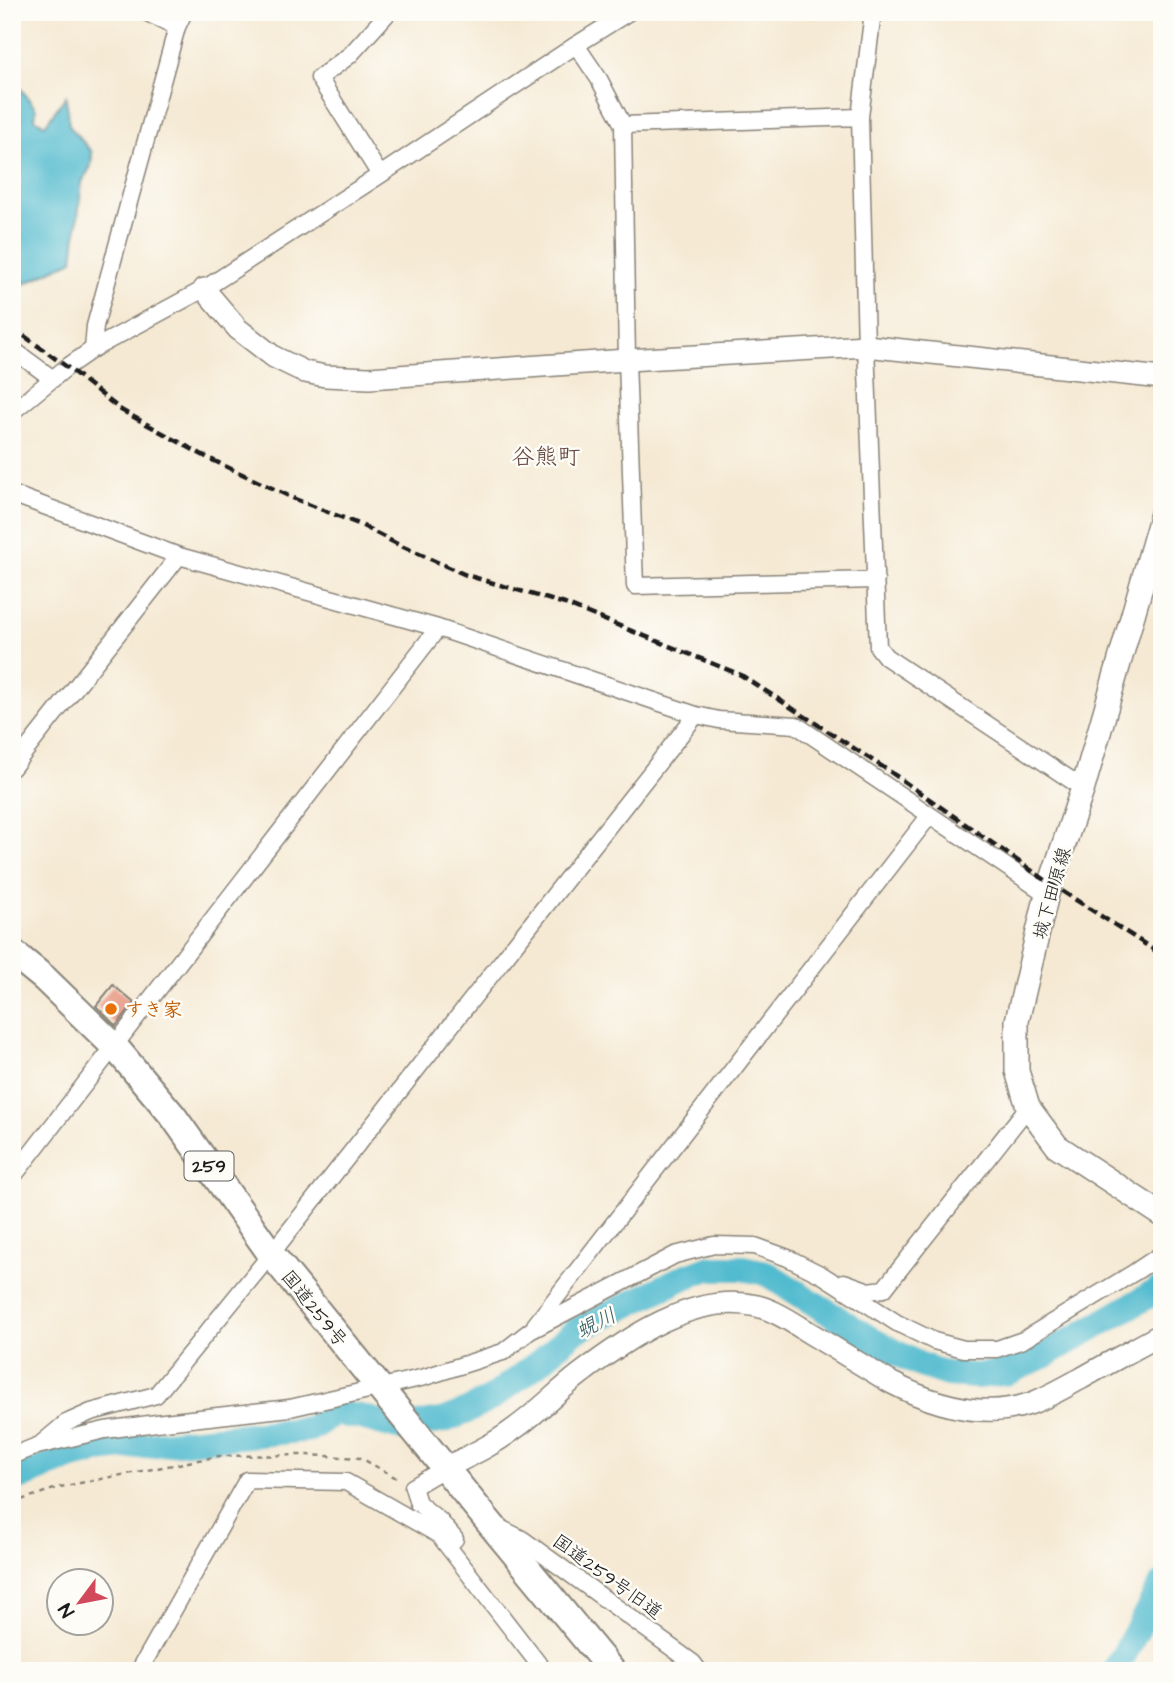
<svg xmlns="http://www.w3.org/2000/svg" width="1174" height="1683" font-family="'Architects Daughter','Klee One',sans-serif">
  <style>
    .water { fill: #52bbcf; stroke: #376c76; stroke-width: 2 }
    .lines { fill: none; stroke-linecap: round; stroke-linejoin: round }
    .river { stroke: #52bbcf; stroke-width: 26 }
    .building { fill: #e79680 }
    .minor-casing { stroke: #888278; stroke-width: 19 }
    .tertiary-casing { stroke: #888278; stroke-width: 24 }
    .secondary-casing { stroke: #888278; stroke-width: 26 }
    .trunk-casing { stroke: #888278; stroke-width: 30 }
    .path { stroke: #888278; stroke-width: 2.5; stroke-dasharray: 5 5; stroke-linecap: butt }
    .minor { stroke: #fff; stroke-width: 16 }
    .tertiary { stroke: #fff; stroke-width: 21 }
    .secondary { stroke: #fff; stroke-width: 23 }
    .trunk { stroke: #fff; stroke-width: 26 }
    .rail { stroke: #1c1c1c; stroke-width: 4.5; stroke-dasharray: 10 5; stroke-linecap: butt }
    .food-dot { fill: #e8710a; stroke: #fdfcf7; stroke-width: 2.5 }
    .labels { text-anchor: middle; stroke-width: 5; stroke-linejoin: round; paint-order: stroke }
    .shield { fill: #fdfcf7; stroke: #605f5e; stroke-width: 2 }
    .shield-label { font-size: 18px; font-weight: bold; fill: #1c1c1c }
    .street-label { font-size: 19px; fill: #1c1c1c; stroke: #fdfcf7 }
    .food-label { font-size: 19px; font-weight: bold; fill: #c56008; stroke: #fdfcf7; text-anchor: start }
    .water-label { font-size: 21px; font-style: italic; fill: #325c64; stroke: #fdfcf7 }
    .quarter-label { font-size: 23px; fill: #63473f; stroke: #fdfcf7 }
  </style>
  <rect width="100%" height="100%" fill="#fdfcf7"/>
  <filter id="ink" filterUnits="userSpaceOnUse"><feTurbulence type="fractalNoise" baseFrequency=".0143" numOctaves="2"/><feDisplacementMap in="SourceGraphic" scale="14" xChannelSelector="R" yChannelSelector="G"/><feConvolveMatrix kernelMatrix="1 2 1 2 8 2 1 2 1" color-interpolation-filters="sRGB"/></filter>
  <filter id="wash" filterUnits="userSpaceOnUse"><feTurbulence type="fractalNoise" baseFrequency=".00686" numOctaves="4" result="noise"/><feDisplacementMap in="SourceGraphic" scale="28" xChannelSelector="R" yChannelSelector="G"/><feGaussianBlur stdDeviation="1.57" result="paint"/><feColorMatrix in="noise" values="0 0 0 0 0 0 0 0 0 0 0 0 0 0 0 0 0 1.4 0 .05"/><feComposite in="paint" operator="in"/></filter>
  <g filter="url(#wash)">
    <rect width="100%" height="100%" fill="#f5e9d3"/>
    <path class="water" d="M 15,81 L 36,109 L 35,119 L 45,125 L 66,96 L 69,126 L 92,152 L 91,166 L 82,182 L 73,260 L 12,290 L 12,93 Z"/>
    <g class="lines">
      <path class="river" d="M 12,1481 L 59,1461 L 105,1449 L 310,1429 L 334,1413 L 361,1417 L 401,1428 L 445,1420 L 463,1413 L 490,1399 L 542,1360 L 575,1331 L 684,1277 L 709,1268 L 743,1268 L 766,1273 L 872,1340 L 920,1365 L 947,1374 L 977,1376 L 1009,1372 L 1042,1357 L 1162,1288
        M 1115,1671 L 1162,1584"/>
    </g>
    <g id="blocks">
      <path class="building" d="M 113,985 L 134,1003 L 116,1026 L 96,1006 Z"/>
    </g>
  </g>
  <g filter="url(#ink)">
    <use href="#blocks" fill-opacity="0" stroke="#888278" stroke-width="2"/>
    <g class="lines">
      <g class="minor-casing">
        <path id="minor" d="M 145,12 L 177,27
          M 873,12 L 860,117 L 866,346 L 878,647 L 886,657 L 1083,788
          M 576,45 L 599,79 L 623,125 L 627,360 L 635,586 L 876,580
          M 623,125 L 860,117
          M 380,175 L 319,78 L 350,55 L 387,14 L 385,12
          M 12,349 L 53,379
          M 93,349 L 95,326 L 177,27 L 184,12
          M 12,412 L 67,367 L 93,349 L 204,289 L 380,175 L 576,45 L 629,12
          M 12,494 L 179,556 L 438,628 L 696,715 L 719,720 L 796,725 L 1047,894
          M 12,768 L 179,556
          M 12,1178 L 438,628
          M 844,1282 L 869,1291 L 884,1289 L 1028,1107
          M 535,1325 L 930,815
          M 41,1444 L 66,1423 L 91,1412 L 156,1395 L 271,1254 L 696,715
          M 12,1456 L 37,1446 L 105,1430 L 164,1422 L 290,1408 L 425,1377 L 503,1352 L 530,1331 L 675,1255 L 714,1245 L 755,1246 L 788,1258 L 822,1275 L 897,1323 L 934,1341 L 964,1349 L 997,1349 L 1023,1340 L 1135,1272 L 1162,1254
          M 445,1468 L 413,1487 L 418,1503 L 440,1521 L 455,1539
          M 502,1529 L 522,1539 L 693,1663 L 699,1671
          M 139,1671 L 247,1480 L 346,1482 L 439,1535 L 544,1671"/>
      </g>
      <g class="tertiary-casing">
        <path id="tertiary" d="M 204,289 L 238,329 L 274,357 L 305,372 L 325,376 L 369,378 L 627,360 L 866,346 L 1162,378
          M 445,1468 C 469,1456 493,1445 514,1429 C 537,1413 557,1392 579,1375 C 626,1339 694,1291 757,1306 C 777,1311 795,1324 813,1335 C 838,1350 864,1366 890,1382 C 932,1404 981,1420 1029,1404 C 1047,1398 1065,1387 1082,1378 C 1108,1363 1135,1349 1162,1334"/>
      </g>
      <g class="secondary-casing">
        <path id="secondary" d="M 1162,514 L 1083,788 L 1047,894 L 1017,1021 L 1017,1071 L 1028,1107 L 1057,1146 L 1162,1215"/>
      </g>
      <g class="trunk-casing">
        <path id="trunk" d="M 12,952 L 44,978 L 115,1047 L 173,1116 L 271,1254 L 488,1521 L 612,1671"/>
      </g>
      <path class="path" d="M 12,1503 L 60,1487 L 219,1456 L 307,1455 L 361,1458 L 400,1480"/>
      <use href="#minor" class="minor"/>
      <use href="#tertiary" class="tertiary"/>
      <use href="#secondary" class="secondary"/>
      <use href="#trunk" class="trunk"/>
      <path class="rail" d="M 12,327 L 67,367 L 121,410 L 208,458 L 295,499 L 361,525 L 399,545 L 466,575 L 565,604 L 741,675 L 889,771 L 1051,884 L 1162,955"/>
    </g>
  </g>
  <circle class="food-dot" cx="111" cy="1009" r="7"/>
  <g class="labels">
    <rect class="shield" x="184.5" y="1151.5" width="49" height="29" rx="5"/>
    <g class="shield-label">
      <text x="209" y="1172">259</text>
    </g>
    <g class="street-label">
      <text transform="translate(1051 893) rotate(-74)" y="7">城下田原線</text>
      <text transform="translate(315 1308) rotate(51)" y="7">国道259号</text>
      <text transform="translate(608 1576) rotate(36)" y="7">国道259号旧道</text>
    </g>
    <g class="food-label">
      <text x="125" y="1016">すき家</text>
    </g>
    <g class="water-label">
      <text transform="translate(596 1323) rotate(-27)" y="7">蜆川</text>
    </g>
    <g class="quarter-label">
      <text x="546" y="464">谷熊町</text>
    </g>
  </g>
  <rect width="1174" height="1683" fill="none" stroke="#fdfcf7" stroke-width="42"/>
  <g transform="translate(80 1602) rotate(238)"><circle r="33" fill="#fdfcf7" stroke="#a3a29f" stroke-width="2"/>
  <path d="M0-5L12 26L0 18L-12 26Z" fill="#d1495b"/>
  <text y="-10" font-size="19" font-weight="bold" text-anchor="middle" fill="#1c1c1c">N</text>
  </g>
</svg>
